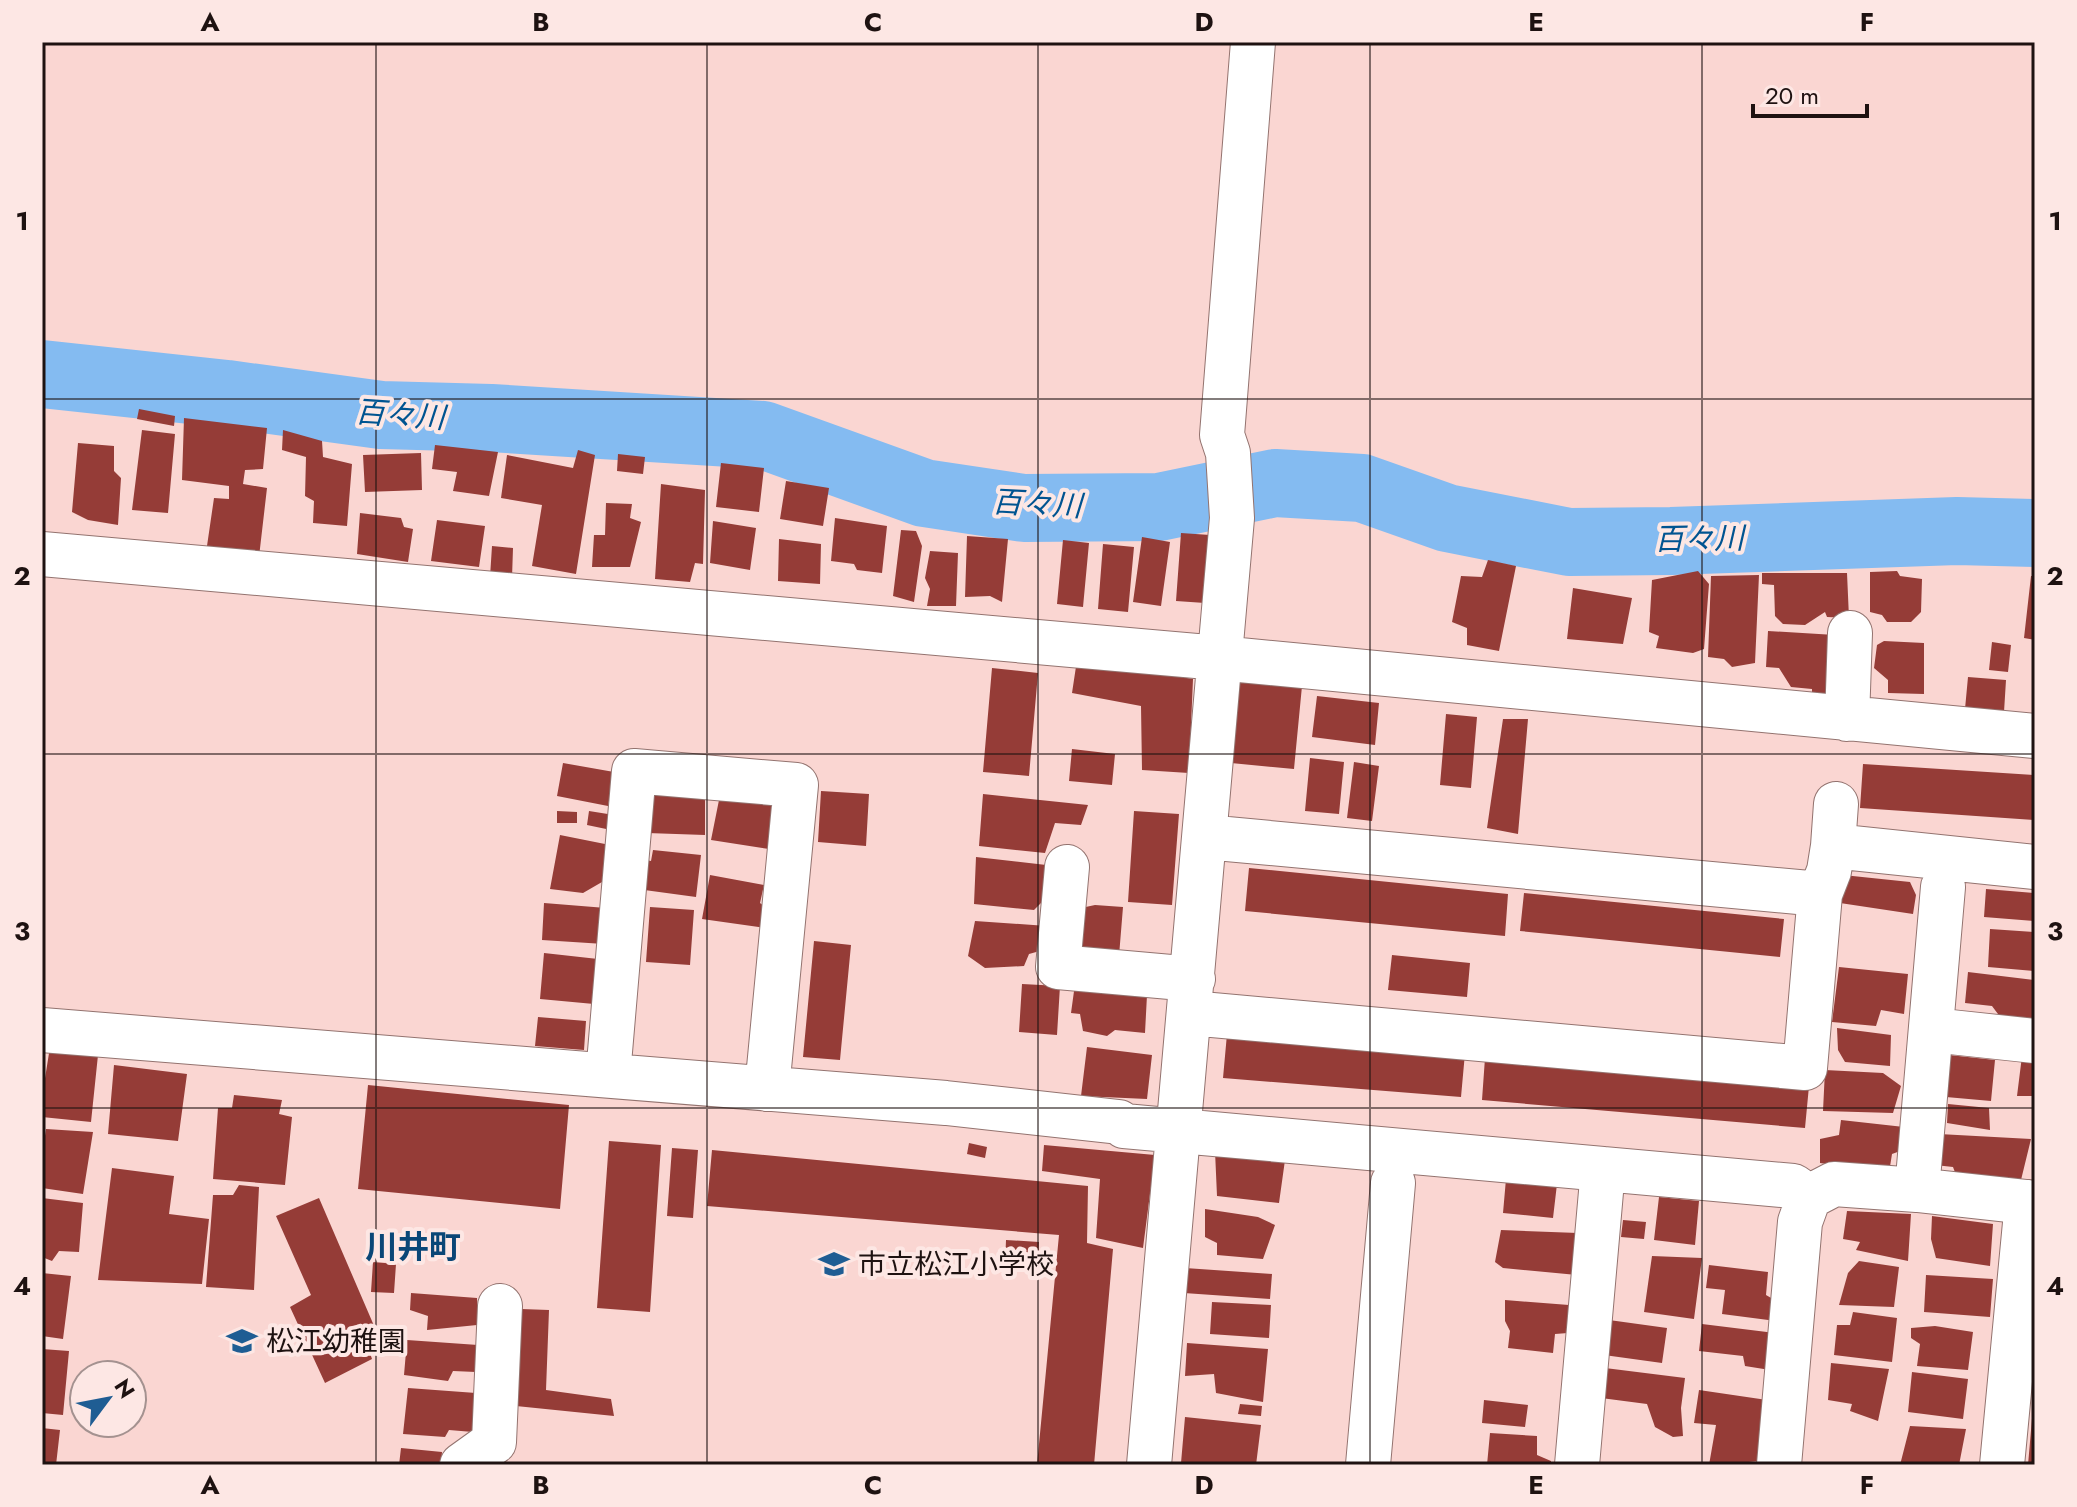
<svg xmlns="http://www.w3.org/2000/svg" width="2077" height="1507" font-family="Jost,'Noto Sans JP',sans-serif">
  <style>
    .lines { fill: none; stroke-linecap: round; stroke-linejoin: round }
    .river { stroke: #84bbf1; stroke-width: 68 }
    .building { fill: #953c37 }
    .minor-casing { stroke: #93736f; stroke-width: 46 }
    .minor { stroke: #fff; stroke-width: 44 }
    .grid { fill: none; stroke: #1e1211; stroke-width: 2; stroke-opacity: 0.55 }
    .labels { text-anchor: middle; stroke-width: 8; stroke-linejoin: round; paint-order: stroke }
    .poi-label { font-size: 28px; fill: #1e1211; stroke: #fde7e4; text-anchor: start }
    .water-label { font-size: 30px; font-style: italic; fill: #005491; stroke: #fde7e4 }
    .quarter-label { font-size: 32px; font-weight: bold; fill: #0a4777; stroke: #fde7e4 }
    .neatline { fill: none; stroke: #1e1211; stroke-width: 3 }
    .grid-label { font-size: 26px; text-anchor: middle; font-weight: bold; fill: #1e1211 }
  </style>
  <rect width="100%" height="100%" fill="#fad6d2"/>
  <g class="lines">
    <path class="river" d="M 42,374 L 227,394 L 381,415 L 491,418 L 763,435 L 924,493 L 1024,508 L 1159,507 L 1275,483 L 1362,488 L 1447,518 L 1569,542 L 1671,541 L 1957,531 L 2035,533"/>
  </g>
  <path class="building" d="M 139,409 L 175,416 L 174,426 L 137,419 Z
    M 184,418 L 267,428 L 263,469 L 245,470 L 243,484 L 267,488 L 259,557 L 214,555 L 207,546 L 214,498 L 229,499 L 229,486 L 182,480 Z
    M 142,430 L 175,434 L 168,513 L 132,510 Z
    M 283,430 L 322,441 L 323,457 L 352,464 L 347,526 L 313,523 L 314,501 L 305,496 L 306,457 L 282,450 Z
    M 78,443 L 114,446 L 114,471 L 121,478 L 118,525 L 88,520 L 72,512 Z
    M 435,445 L 498,452 L 489,496 L 453,491 L 457,472 L 432,469 Z
    M 578,450 L 595,455 L 576,574 L 532,566 L 542,505 L 501,498 L 507,455 L 573,468 Z
    M 421,453 L 422,490 L 365,492 L 363,455 Z
    M 618,454 L 645,457 L 643,474 L 617,471 Z
    M 721,463 L 764,468 L 759,512 L 716,507 Z
    M 786,481 L 829,488 L 823,526 L 780,519 Z
    M 661,484 L 705,490 L 703,564 L 695,563 L 690,582 L 655,579 Z
    M 606,503 L 632,504 L 630,518 L 641,522 L 630,567 L 592,567 L 594,535 L 605,535 Z
    M 360,513 L 401,518 L 404,527 L 413,529 L 408,562 L 357,554 Z
    M 835,518 L 887,526 L 882,573 L 857,570 L 854,564 L 831,561 Z
    M 437,520 L 485,526 L 479,567 L 431,561 Z
    M 713,521 L 756,528 L 750,570 L 710,563 Z
    M 901,530 L 916,531 L 922,546 L 914,602 L 893,596 Z
    M 1181,533 L 1210,535 L 1205,603 L 1176,601 Z
    M 967,536 L 1008,539 L 1002,602 L 990,596 L 965,597 Z
    M 1142,537 L 1170,542 L 1161,606 L 1133,602 Z
    M 779,539 L 821,544 L 820,584 L 778,581 Z
    M 1063,540 L 1089,543 L 1083,607 L 1057,604 Z
    M 1103,544 L 1134,547 L 1128,612 L 1098,609 Z
    M 492,546 L 513,548 L 512,578 L 490,577 Z
    M 930,551 L 958,553 L 956,606 L 927,606 L 930,589 L 925,578 Z
    M 1488,560 L 1516,566 L 1499,651 L 1467,645 L 1467,628 L 1452,622 L 1461,576 L 1482,577 Z
    M 1698,571 L 1709,584 L 1704,649 L 1693,653 L 1656,648 L 1659,636 L 1649,632 L 1652,580 Z
    M 1897,571 L 1900,576 L 1922,579 L 1921,612 L 1911,622 L 1887,622 L 1882,615 L 1870,612 L 1870,572 Z
    M 1762,573 L 1847,573 L 1849,618 L 1827,617 L 1825,612 L 1805,625 L 1783,624 L 1775,616 L 1774,585 L 1762,584 Z
    M 1759,575 L 1755,663 L 1732,667 L 1724,659 L 1708,657 L 1711,576 Z
    M 2031,576 L 2035,576 L 2035,640 L 2024,638 Z
    M 1573,588 L 1632,598 L 1623,644 L 1567,639 Z
    M 1768,631 L 1835,635 L 1833,688 L 1823,697 L 1812,697 L 1812,689 L 1791,687 L 1779,668 L 1766,667 Z
    M 1884,641 L 1924,643 L 1924,694 L 1888,693 L 1888,680 L 1874,668 L 1877,645 Z
    M 1992,642 L 2011,645 L 2008,672 L 1989,670 Z
    M 1077,660 L 1193,679 L 1189,773 L 1142,770 L 1141,706 L 1072,693 Z
    M 992,668 L 1038,673 L 1029,776 L 983,772 Z
    M 1968,677 L 2006,680 L 2004,712 L 1965,709 Z
    M 1238,680 L 1302,686 L 1294,769 L 1231,763 Z
    M 1317,696 L 1379,703 L 1375,745 L 1312,737 Z
    M 1446,714 L 1477,717 L 1471,788 L 1440,785 Z
    M 1503,719 L 1528,719 L 1518,834 L 1487,828 Z
    M 1072,749 L 1115,754 L 1112,785 L 1069,781 Z
    M 1310,758 L 1344,762 L 1339,814 L 1305,811 Z
    M 1354,762 L 1379,766 L 1372,821 L 1347,818 Z
    M 563,763 L 614,772 L 608,806 L 557,796 Z
    M 1863,764 L 2035,775 L 2035,820 L 1860,808 Z
    M 705,791 L 705,835 L 647,833 L 649,795 Z
    M 821,791 L 869,794 L 866,846 L 818,842 Z
    M 983,794 L 1088,805 L 1081,825 L 1055,823 L 1045,853 L 979,846 Z
    M 720,795 L 774,804 L 769,849 L 711,840 Z
    M 557,811 L 577,812 L 577,823 L 557,823 Z
    M 589,811 L 614,815 L 611,830 L 587,825 Z
    M 1134,811 L 1179,814 L 1172,905 L 1128,902 Z
    M 560,835 L 610,845 L 602,882 L 583,893 L 550,889 Z
    M 653,850 L 701,855 L 696,897 L 637,889 L 641,859 L 651,861 Z
    M 976,857 L 1055,866 L 1052,892 L 1034,910 L 974,904 Z
    M 1249,868 L 1508,894 L 1505,936 L 1245,911 Z
    M 710,875 L 764,885 L 760,903 L 769,910 L 766,928 L 702,919 Z
    M 1843,875 L 1910,882 L 1916,895 L 1913,914 L 1840,903 Z
    M 1986,889 L 2035,893 L 2035,921 L 1984,917 Z
    M 1524,893 L 1784,919 L 1780,957 L 1520,931 Z
    M 544,903 L 606,908 L 604,944 L 542,940 Z
    M 1095,905 L 1123,907 L 1119,956 L 1075,949 L 1081,908 Z
    M 650,907 L 694,910 L 690,965 L 646,962 Z
    M 975,921 L 1047,926 L 1047,949 L 1029,954 L 1024,966 L 985,968 L 968,956 Z
    M 1990,929 L 2035,932 L 2035,971 L 1988,967 Z
    M 814,941 L 851,945 L 840,1060 L 803,1057 Z
    M 544,953 L 598,959 L 594,1004 L 540,999 Z
    M 1392,955 L 1470,963 L 1467,997 L 1388,990 Z
    M 1839,967 L 1908,974 L 1904,1014 L 1881,1010 L 1876,1026 L 1832,1022 Z
    M 1968,972 L 2035,980 L 2035,1026 L 2001,1018 L 1992,1006 L 1965,1003 Z
    M 1022,984 L 1060,986 L 1057,1035 L 1019,1032 Z
    M 1075,984 L 1147,995 L 1145,1033 L 1115,1030 L 1107,1036 L 1083,1031 L 1080,1014 L 1071,1013 Z
    M 538,1017 L 586,1021 L 584,1050 L 535,1046 Z
    M 1837,1028 L 1891,1035 L 1890,1066 L 1845,1062 L 1838,1050 Z
    M 1227,1034 L 1465,1053 L 1461,1097 L 1223,1078 Z
    M 50,1047 L 98,1055 L 91,1122 L 42,1117 L 42,1097 Z
    M 1087,1047 L 1152,1055 L 1147,1099 L 1081,1096 Z
    M 1949,1055 L 1995,1060 L 1991,1101 L 1946,1097 Z
    M 2022,1056 L 2035,1058 L 2035,1096 L 2017,1096 Z
    M 1485,1058 L 1809,1086 L 1805,1128 L 1482,1100 Z
    M 114,1065 L 187,1074 L 178,1141 L 108,1134 Z
    M 1825,1070 L 1883,1073 L 1901,1086 L 1893,1113 L 1823,1111 Z
    M 368,1085 L 569,1105 L 560,1209 L 358,1189 Z
    M 234,1095 L 282,1100 L 279,1114 L 292,1117 L 285,1185 L 213,1179 L 218,1108 L 232,1108 Z
    M 1948,1104 L 1989,1108 L 1990,1130 L 1947,1123 Z
    M 1841,1120 L 1904,1127 L 1903,1150 L 1892,1154 L 1889,1173 L 1820,1163 L 1820,1139 L 1839,1135 Z
    M 46,1129 L 93,1132 L 83,1194 L 42,1188 L 42,1156 Z
    M 1939,1134 L 2031,1139 L 2021,1180 L 1956,1175 L 1953,1167 L 1935,1165 Z
    M 609,1141 L 661,1145 L 650,1312 L 597,1308 Z
    M 969,1143 L 987,1147 L 985,1158 L 967,1154 Z
    M 1044,1145 L 1155,1155 L 1143,1248 L 1096,1238 L 1100,1179 L 1042,1171 Z
    M 672,1148 L 698,1150 L 693,1218 L 667,1216 Z
    M 712,1150 L 1088,1186 L 1087,1243 L 1113,1249 L 1094,1465 L 1037,1465 L 1059,1235 L 707,1206 Z
    M 1215,1151 L 1285,1160 L 1279,1203 L 1217,1196 Z
    M 112,1168 L 174,1176 L 169,1214 L 209,1219 L 202,1284 L 98,1280 Z
    M 1506,1179 L 1557,1184 L 1553,1218 L 1503,1213 Z
    M 239,1185 L 259,1187 L 254,1290 L 206,1287 L 213,1195 L 233,1195 Z
    M 1659,1197 L 1699,1201 L 1695,1245 L 1654,1240 Z
    M 42,1198 L 83,1203 L 79,1252 L 59,1251 L 52,1261 L 42,1257 Z
    M 319,1198 L 378,1335 L 366,1341 L 372,1359 L 325,1383 L 290,1307 L 311,1295 L 276,1216 Z
    M 1205,1209 L 1258,1217 L 1275,1225 L 1263,1259 L 1217,1255 L 1217,1243 L 1205,1237 Z
    M 1847,1211 L 1911,1214 L 1908,1261 L 1856,1250 L 1860,1242 L 1843,1239 Z
    M 1932,1216 L 1993,1224 L 1990,1266 L 1936,1258 L 1931,1239 Z
    M 1623,1220 L 1646,1222 L 1644,1239 L 1621,1237 Z
    M 1501,1230 L 1578,1233 L 1577,1275 L 1503,1268 L 1495,1262 Z
    M 1006,1240 L 1039,1242 L 1038,1268 L 1005,1265 Z
    M 1652,1256 L 1702,1258 L 1694,1319 L 1644,1312 Z
    M 1859,1261 L 1899,1267 L 1894,1307 L 1839,1305 L 1848,1273 Z
    M 373,1262 L 396,1264 L 394,1293 L 371,1292 Z
    M 1709,1265 L 1768,1272 L 1766,1295 L 1778,1302 L 1776,1321 L 1722,1314 L 1725,1290 L 1706,1288 Z
    M 1185,1268 L 1272,1274 L 1270,1299 L 1184,1293 Z
    M 42,1273 L 71,1276 L 63,1339 L 42,1336 Z
    M 1926,1275 L 1993,1279 L 1990,1317 L 1924,1312 Z
    M 411,1293 L 477,1298 L 477,1325 L 427,1330 L 428,1316 L 410,1310 Z
    M 1505,1300 L 1569,1305 L 1568,1333 L 1555,1334 L 1553,1353 L 1508,1348 L 1510,1331 L 1505,1321 Z
    M 1212,1302 L 1271,1305 L 1269,1338 L 1210,1334 Z
    M 521,1309 L 549,1310 L 546,1390 L 611,1399 L 614,1416 L 516,1406 Z
    M 1853,1312 L 1897,1318 L 1892,1362 L 1834,1355 L 1837,1325 L 1850,1325 Z
    M 1609,1320 L 1667,1328 L 1662,1363 L 1604,1355 Z
    M 1702,1324 L 1775,1333 L 1770,1370 L 1745,1366 L 1743,1356 L 1699,1351 Z
    M 1935,1326 L 1973,1332 L 1968,1370 L 1917,1366 L 1920,1344 L 1911,1338 L 1911,1328 Z
    M 407,1340 L 478,1345 L 476,1372 L 453,1371 L 448,1381 L 404,1375 Z
    M 1187,1343 L 1268,1349 L 1263,1402 L 1216,1393 L 1214,1374 L 1185,1376 Z
    M 42,1349 L 69,1351 L 63,1415 L 42,1413 Z
    M 1831,1363 L 1889,1369 L 1878,1421 L 1850,1411 L 1852,1404 L 1828,1400 Z
    M 1605,1368 L 1685,1378 L 1681,1408 L 1683,1436 L 1673,1437 L 1655,1427 L 1647,1404 L 1601,1398 Z
    M 1912,1372 L 1968,1379 L 1963,1419 L 1908,1412 Z
    M 408,1388 L 476,1393 L 473,1432 L 449,1430 L 445,1437 L 403,1434 Z
    M 1699,1390 L 1767,1400 L 1762,1461 L 1709,1465 L 1716,1425 L 1694,1423 Z
    M 1484,1400 L 1528,1405 L 1525,1427 L 1482,1423 Z
    M 1240,1404 L 1262,1406 L 1261,1416 L 1238,1414 Z
    M 2033,1407 L 2035,1407 L 2035,1465 L 2028,1465 Z
    M 1185,1417 L 1261,1425 L 1256,1465 L 1181,1463 Z
    M 1910,1426 L 1966,1429 L 1959,1465 L 1900,1465 Z
    M 42,1428 L 60,1430 L 56,1465 L 42,1465 Z
    M 1490,1433 L 1537,1436 L 1537,1455 L 1551,1461 L 1551,1465 L 1487,1465 Z
    M 401,1448 L 442,1452 L 441,1465 L 399,1465 Z"/>
  <g class="lines">
    <g class="minor-casing">
      <path id="minor" d="M 42,554 L 1219,658 L 2035,736
        M 1847,719 L 1850,633
        M 1833,846 L 1836,804
        M 1067,867 L 1058,967 L 1193,979
        M 1820,894 L 1829,871 L 1833,846 L 2035,867
        M 1190,1013 L 1805,1068 L 1820,894 L 1205,837
        M 42,1030 L 946,1103 L 1119,1122 L 1124,1126 L 1793,1186 L 1809,1197
        M 1932,1030 L 2035,1041
        M 608,1075 L 634,771 L 796,785 L 767,1089
        M 1917,1190 L 1943,887
        M 462,1465 L 494,1442 L 500,1306
        M 1149,1465 L 1232,518 L 1228,453 L 1222,435 L 1253,42
        M 1368,1465 L 1393,1183
        M 1577,1465 L 1603,1169
        M 1779,1465 L 1800,1222 L 1809,1197 L 1834,1184 L 1917,1190 L 2035,1203
        M 2002,1465 L 2027,1202"/>
    </g>
    <use href="#minor" class="minor"/>
  </g>
  <path class="grid" d="M 376,42 L 376,1465M 707,42 L 707,1465M 1038,42 L 1038,1465M 1370,42 L 1370,1465M 1702,42 L 1702,1465M 42,399 L 2035,399M 42,754 L 2035,754M 42,1108 L 2035,1108"/>
  <defs>
    <g id="school-bare" transform="scale(2.4)"><path d="M0-5L7-2L0 1L-7-2ZM-4 1L0 2.5L4 1V4Q0 6-4 4Z" fill="#1f5d93" stroke="#fde7e4" stroke-width="2.5" paint-order="stroke"/></g>
  </defs>
  <g fill-rule="evenodd">
    <use href="#school-bare" x="834" y="1264"/>
    <use href="#school-bare" x="242" y="1341"/>
  </g>
  <g class="labels">
    <g class="poi-label">
      <text x="858" y="1274">市立松江小学校</text>
      <text x="266" y="1351">松江幼稚園</text>
    </g>
    <g class="water-label">
      <text transform="translate(400 415) rotate(4)" y="10">百々川</text>
      <text transform="translate(1037 504) rotate(3)" y="10">百々川</text>
      <text transform="translate(1699 539) rotate(-1)" y="10">百々川</text>
    </g>
    <g class="quarter-label">
      <text x="413" y="1258">川井町</text>
    </g>
  </g>
  <rect width="2077" height="1507" fill="none" stroke="#fde7e4" stroke-width="88"/>
  <g transform="translate(108 1399) rotate(58)"><circle r="38" fill="#fde7e4" stroke="#a49290" stroke-width="2"/>
  <path d="M0-6L14 30L0 20L-14 30Z" fill="#1f5d93"/>
  <text y="-12" font-size="22" font-weight="bold" text-anchor="middle" fill="#1e1211">N</text>
  </g>
  <path d="M1753 104v12h114v-12" fill="none" stroke="#1e1211" stroke-width="4"/>
  <text x="1765" y="104" font-size="24" fill="#1e1211" stroke="#fde7e4" stroke-width="6" paint-order="stroke">20 m</text>
  <rect x="44" y="44" width="1989" height="1419" class="neatline"/>
  <g class="grid-label">
    <text x="210" y="31">A</text>
    <text x="541" y="31">B</text>
    <text x="873" y="31">C</text>
    <text x="1204" y="31">D</text>
    <text x="1536" y="31">E</text>
    <text x="1867" y="31">F</text>
    <text x="22" y="230">1</text>
    <text x="2055" y="230">1</text>
    <text x="22" y="585">2</text>
    <text x="2055" y="585">2</text>
    <text x="22" y="940">3</text>
    <text x="2055" y="940">3</text>
    <text x="22" y="1295">4</text>
    <text x="2055" y="1295">4</text>
    <text x="210" y="1494">A</text>
    <text x="541" y="1494">B</text>
    <text x="873" y="1494">C</text>
    <text x="1204" y="1494">D</text>
    <text x="1536" y="1494">E</text>
    <text x="1867" y="1494">F</text>
  </g>
</svg>
